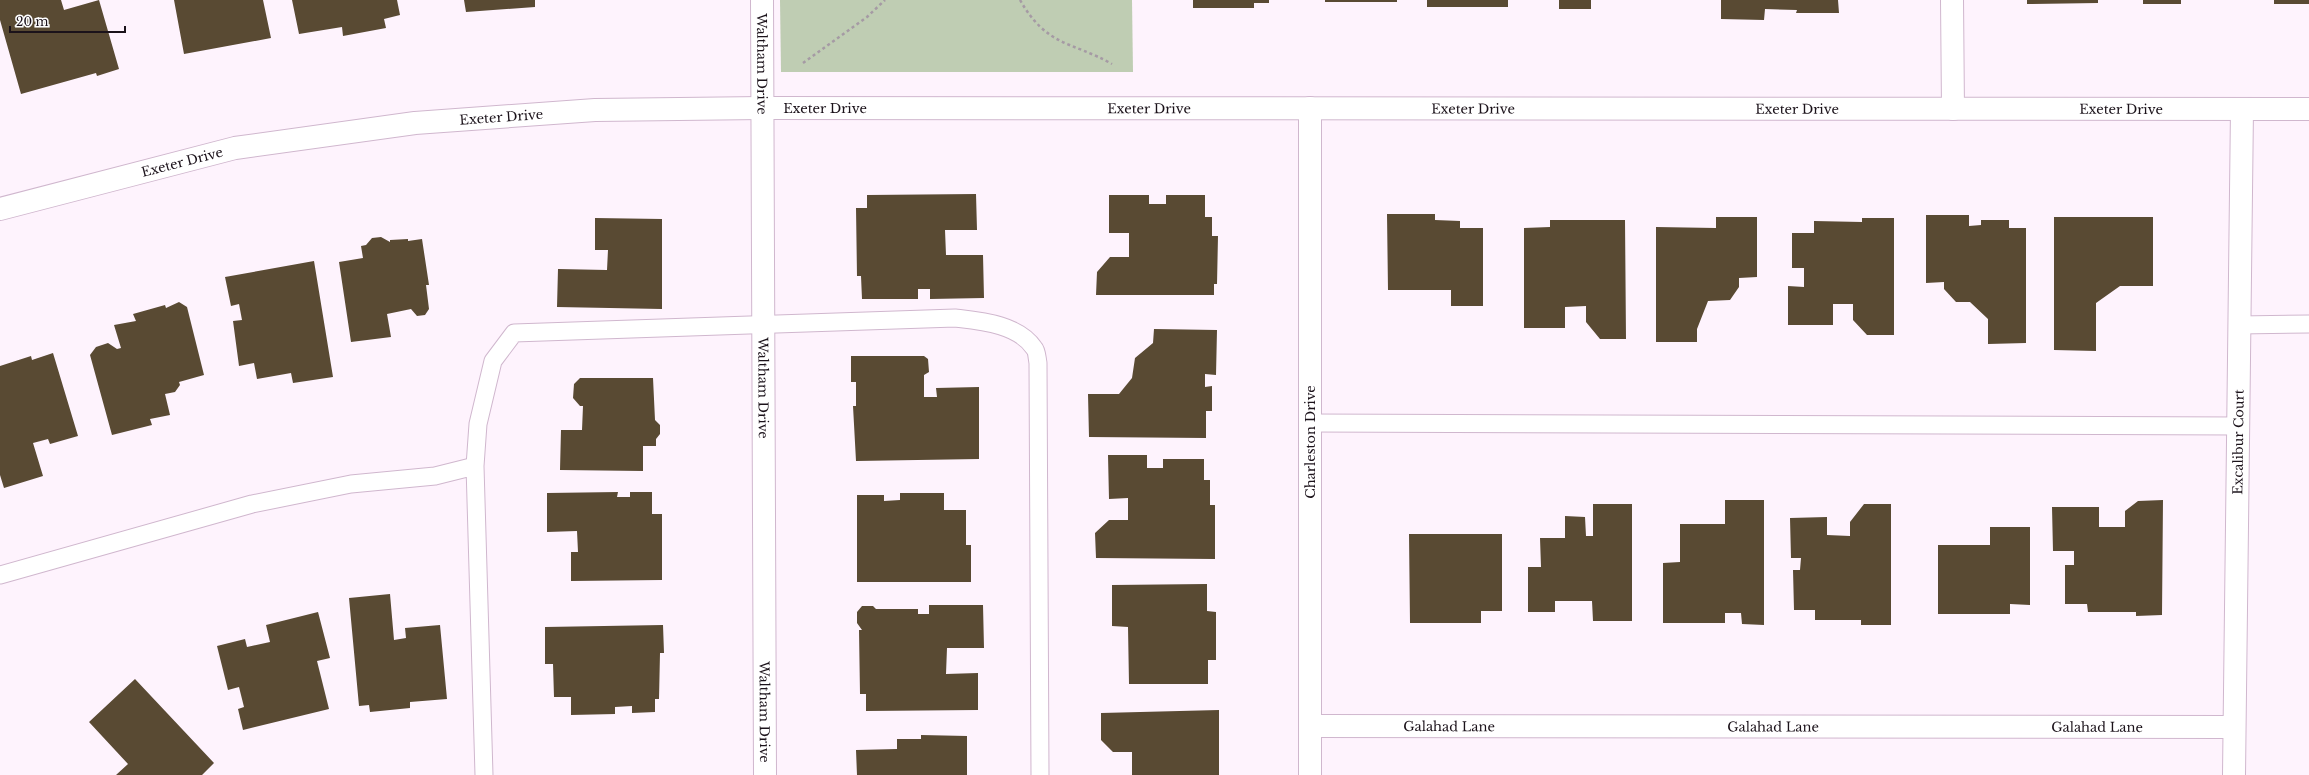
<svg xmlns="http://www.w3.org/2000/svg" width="2309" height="775" font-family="'Libre Baskerville',serif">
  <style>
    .green { fill: #bfcdb3 }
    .building { fill: #594a33 }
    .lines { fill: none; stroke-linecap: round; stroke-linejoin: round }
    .service-casing { stroke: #d0b7ce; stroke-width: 19 }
    .minor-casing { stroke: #d0b7ce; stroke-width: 24 }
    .tertiary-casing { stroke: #d0b7ce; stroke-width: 24 }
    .path { stroke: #a59aa4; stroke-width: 2.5; stroke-dasharray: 3 3; stroke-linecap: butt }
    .service { stroke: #fff; stroke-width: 17 }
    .minor { stroke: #fff; stroke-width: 22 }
    .tertiary { stroke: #fff; stroke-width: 22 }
    .labels { text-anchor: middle; stroke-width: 4; stroke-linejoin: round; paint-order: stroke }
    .street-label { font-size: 13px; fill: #1b121a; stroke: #fff }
  </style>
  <rect width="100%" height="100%" fill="#fef3fd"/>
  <path class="green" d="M 780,0 L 1132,0 L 1133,72 L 781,72 Z"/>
  <path class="building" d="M 0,0 L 61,0 L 64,10 L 99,0 L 119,69 L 97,76 L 96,73 L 21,94 L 0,20 Z
    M 174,0 L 263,0 L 271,38 L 184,54 Z
    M 292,0 L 397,0 L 400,15 L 384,19 L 386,28 L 343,36 L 342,27 L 299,34 Z
    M 464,0 L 535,0 L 535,7 L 466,12 Z
    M 1193,0 L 1269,0 L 1269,3 L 1254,3 L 1254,8 L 1193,8 Z
    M 1325,0 L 1397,0 L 1397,2 L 1325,2 Z
    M 1427,0 L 1508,0 L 1508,7 L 1427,7 Z
    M 1559,0 L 1591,0 L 1591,9 L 1559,9 Z
    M 1721,0 L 1838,0 L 1839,13 L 1796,13 L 1797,10 L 1765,9 L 1764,20 L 1721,19 Z
    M 2027,0 L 2098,0 L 2098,3 L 2027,4 Z
    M 2143,0 L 2181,0 L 2181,4 L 2143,4 Z
    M 2274,0 L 2309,0 L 2309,4 L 2274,4 Z
    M 976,194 L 977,230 L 945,230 L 946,255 L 983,255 L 984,298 L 930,299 L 930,289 L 918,289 L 918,299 L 862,299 L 861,276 L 857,276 L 856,208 L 867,208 L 867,195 Z
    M 1109,195 L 1149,195 L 1149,204 L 1166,204 L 1166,195 L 1205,195 L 1205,217 L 1212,217 L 1212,236 L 1218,236 L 1217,284 L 1214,284 L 1214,295 L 1096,295 L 1097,272 L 1110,257 L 1129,257 L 1129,233 L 1109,233 Z
    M 1387,214 L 1435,214 L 1435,220 L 1460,221 L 1460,228 L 1483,228 L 1483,306 L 1451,306 L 1451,290 L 1388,290 Z
    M 1926,215 L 1969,215 L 1969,226 L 1981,225 L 1981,220 L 2009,220 L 2009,228 L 2026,228 L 2026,343 L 1988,344 L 1988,319 L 1970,302 L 1956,302 L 1944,289 L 1944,282 L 1926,283 Z
    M 1716,217 L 1757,217 L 1757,277 L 1739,278 L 1739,287 L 1730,300 L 1708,301 L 1697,329 L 1697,342 L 1656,342 L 1656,227 L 1716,228 Z
    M 2054,217 L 2153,217 L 2153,286 L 2120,286 L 2096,303 L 2096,351 L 2054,350 Z
    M 595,218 L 662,219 L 662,309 L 557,307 L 558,269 L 607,270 L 608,250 L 595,250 Z
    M 1862,218 L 1894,218 L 1894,335 L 1867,335 L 1853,320 L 1853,304 L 1833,304 L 1833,325 L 1788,325 L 1788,286 L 1804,287 L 1804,268 L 1792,268 L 1792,233 L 1814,233 L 1814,221 L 1862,222 Z
    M 1550,220 L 1625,220 L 1626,339 L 1600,339 L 1586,322 L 1586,306 L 1565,307 L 1565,328 L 1524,328 L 1524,228 L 1550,227 Z
    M 381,237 L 390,242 L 390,240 L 408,239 L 408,241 L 422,239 L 429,285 L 426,285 L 429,309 L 425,315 L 417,316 L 411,309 L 387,314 L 391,337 L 351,342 L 339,262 L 363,258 L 361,246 L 366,245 L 372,238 Z
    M 314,261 L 333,377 L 293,383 L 291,373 L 257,379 L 254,363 L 239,366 L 233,321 L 242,320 L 239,304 L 231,306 L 225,277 Z
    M 179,302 L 187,307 L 204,375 L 179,382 L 180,385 L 175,392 L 165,394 L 170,415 L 150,419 L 152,425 L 112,435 L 90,355 L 96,347 L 108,343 L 117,349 L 121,348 L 114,325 L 136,321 L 133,314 L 165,305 L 166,308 Z
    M 1154,329 L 1217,330 L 1216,375 L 1205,374 L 1205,387 L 1212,386 L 1212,411 L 1206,411 L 1206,438 L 1089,437 L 1088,394 L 1119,394 L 1132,378 L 1135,358 L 1153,343 Z
    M 53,353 L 78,436 L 50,444 L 48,439 L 33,443 L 43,476 L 4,488 L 0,475 L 0,366 L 31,356 L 32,360 Z
    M 851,356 L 924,356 L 928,359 L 929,372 L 924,375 L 924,397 L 937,397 L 936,388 L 979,387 L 979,459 L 856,461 L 853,406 L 856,406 L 856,382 L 851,382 Z
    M 580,378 L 653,378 L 655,420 L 660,425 L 660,434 L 656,439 L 656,446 L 643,446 L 643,471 L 560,470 L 561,430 L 582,430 L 583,406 L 580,406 L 573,398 L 574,384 Z
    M 1108,455 L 1147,455 L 1147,468 L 1163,468 L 1163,459 L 1204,459 L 1204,480 L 1210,480 L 1210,505 L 1215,505 L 1215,559 L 1096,558 L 1095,533 L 1109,520 L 1128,520 L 1128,498 L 1109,499 Z
    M 618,492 L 617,497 L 630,497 L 630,492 L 652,492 L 652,514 L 662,514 L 662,580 L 571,581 L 571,552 L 578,552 L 577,531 L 547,532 L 547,493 Z
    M 900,493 L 944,493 L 944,510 L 966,510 L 966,545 L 971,545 L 971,582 L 857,582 L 857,495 L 884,495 L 884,501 L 900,500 Z
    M 1725,500 L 1764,500 L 1764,625 L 1742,624 L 1741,613 L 1725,613 L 1725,623 L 1663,623 L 1663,563 L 1680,562 L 1680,524 L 1725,524 Z
    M 2163,500 L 2162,615 L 2136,616 L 2136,612 L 2088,612 L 2087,604 L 2065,604 L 2065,565 L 2074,565 L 2074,551 L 2053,551 L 2052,507 L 2099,507 L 2099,527 L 2125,527 L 2125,511 L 2138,501 Z
    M 1593,504 L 1632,504 L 1632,621 L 1593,621 L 1592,601 L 1555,601 L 1555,612 L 1528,612 L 1528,567 L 1541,567 L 1540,538 L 1565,538 L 1565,516 L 1585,517 L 1586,536 L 1593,536 Z
    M 1864,504 L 1891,504 L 1891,625 L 1861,625 L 1861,620 L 1815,620 L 1815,610 L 1794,610 L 1793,570 L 1800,570 L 1801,558 L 1791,558 L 1790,518 L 1827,517 L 1827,535 L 1850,536 L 1850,522 Z
    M 1990,527 L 2030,527 L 2030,605 L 2010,604 L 2010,614 L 1938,614 L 1938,545 L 1990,545 Z
    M 1409,534 L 1502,534 L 1502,611 L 1481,611 L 1481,623 L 1410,623 Z
    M 1207,584 L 1207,611 L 1216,612 L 1216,660 L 1208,660 L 1208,684 L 1129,684 L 1128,627 L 1112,626 L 1112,585 Z
    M 390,594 L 394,640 L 406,638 L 405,628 L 440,625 L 447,699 L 410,702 L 410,708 L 370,712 L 369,705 L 359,706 L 349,598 Z
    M 929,605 L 983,605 L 984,648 L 947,648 L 946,674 L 978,673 L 978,710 L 866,711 L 866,694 L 860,694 L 859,630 L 862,630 L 857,623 L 857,612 L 862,606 L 873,606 L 876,609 L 918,609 L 918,614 L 929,614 Z
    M 318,612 L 330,658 L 317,661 L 329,709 L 243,730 L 238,709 L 244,707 L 239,687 L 228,690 L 217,646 L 245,639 L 247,647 L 270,642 L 266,625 Z
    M 663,625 L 664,653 L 660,653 L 659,699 L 655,699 L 655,712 L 632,713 L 632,706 L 615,707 L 615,714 L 571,715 L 571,697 L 554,697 L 553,664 L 545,664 L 545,627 Z
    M 135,679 L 214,763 L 202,775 L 116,775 L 128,764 L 89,722 Z
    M 1219,710 L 1219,775 L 1132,775 L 1132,752 L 1113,752 L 1101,740 L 1101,713 Z
    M 921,735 L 967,736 L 967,775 L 857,775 L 856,750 L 897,749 L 897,739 L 921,739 Z"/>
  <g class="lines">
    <g class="service-casing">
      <path id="service" d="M 2239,325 L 2309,324
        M 1310,423 L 2238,426
        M 475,466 L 484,775
        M 0,575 L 252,504 L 351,484 L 435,476 L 475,466 L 478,424 L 493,361 L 514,333 L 955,318 C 980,321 1018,324 1034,348 C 1037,351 1037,358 1038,363 L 1040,775"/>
    </g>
    <g class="minor-casing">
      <g id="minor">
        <path id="s1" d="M 762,0 L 765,775"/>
        <path d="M 1952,0 L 1953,109"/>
        <path d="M 1310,108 L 1310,775"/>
        <path id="s2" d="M 1311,726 L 2234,727"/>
        <path id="s3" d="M 2234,775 L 2242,109"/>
      </g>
    </g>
    <g class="tertiary-casing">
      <g id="tertiary">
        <path id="s4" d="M 0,209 L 235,148 L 415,123 L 595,110 L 762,108 L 2309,109"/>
      </g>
    </g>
    <path class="path" d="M 1020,0 C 1047,47 1071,41 1112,64
      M 803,63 L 867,17 L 885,0"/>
    <use href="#service" class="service"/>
    <use href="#minor" class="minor"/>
    <use href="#tertiary" class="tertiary"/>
  </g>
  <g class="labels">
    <g class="street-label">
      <text dy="5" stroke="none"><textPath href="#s1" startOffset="64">Waltham Drive</textPath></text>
      <text dy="5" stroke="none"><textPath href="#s4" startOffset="835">Exeter Drive</textPath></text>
      <text dy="5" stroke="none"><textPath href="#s4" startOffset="1159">Exeter Drive</textPath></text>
      <text dy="5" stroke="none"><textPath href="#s4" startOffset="1483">Exeter Drive</textPath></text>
      <text dy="5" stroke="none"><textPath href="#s4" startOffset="1807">Exeter Drive</textPath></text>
      <text dy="5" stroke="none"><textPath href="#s4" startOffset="2131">Exeter Drive</textPath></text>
      <text dy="5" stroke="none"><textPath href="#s4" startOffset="511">Exeter Drive</textPath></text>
      <text dy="5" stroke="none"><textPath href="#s4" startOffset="188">Exeter Drive</textPath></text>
      <text dy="5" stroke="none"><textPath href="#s1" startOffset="388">Waltham Drive</textPath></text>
      <text transform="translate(1310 442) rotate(-90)" y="5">Charleston Drive</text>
      <text dy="5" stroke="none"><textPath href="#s3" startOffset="333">Excalibur Court</textPath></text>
      <text dy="5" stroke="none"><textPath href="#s1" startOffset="712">Waltham Drive</textPath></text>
      <text dy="5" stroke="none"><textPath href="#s2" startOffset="138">Galahad Lane</textPath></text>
      <text dy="5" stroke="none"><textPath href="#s2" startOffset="462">Galahad Lane</textPath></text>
      <text dy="5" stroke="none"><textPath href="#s2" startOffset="786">Galahad Lane</textPath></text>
    </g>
  </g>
  <path d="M10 26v6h115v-6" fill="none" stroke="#1b121a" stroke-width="2"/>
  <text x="16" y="26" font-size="12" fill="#1b121a" stroke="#ffffff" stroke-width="3" paint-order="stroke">20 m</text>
</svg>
